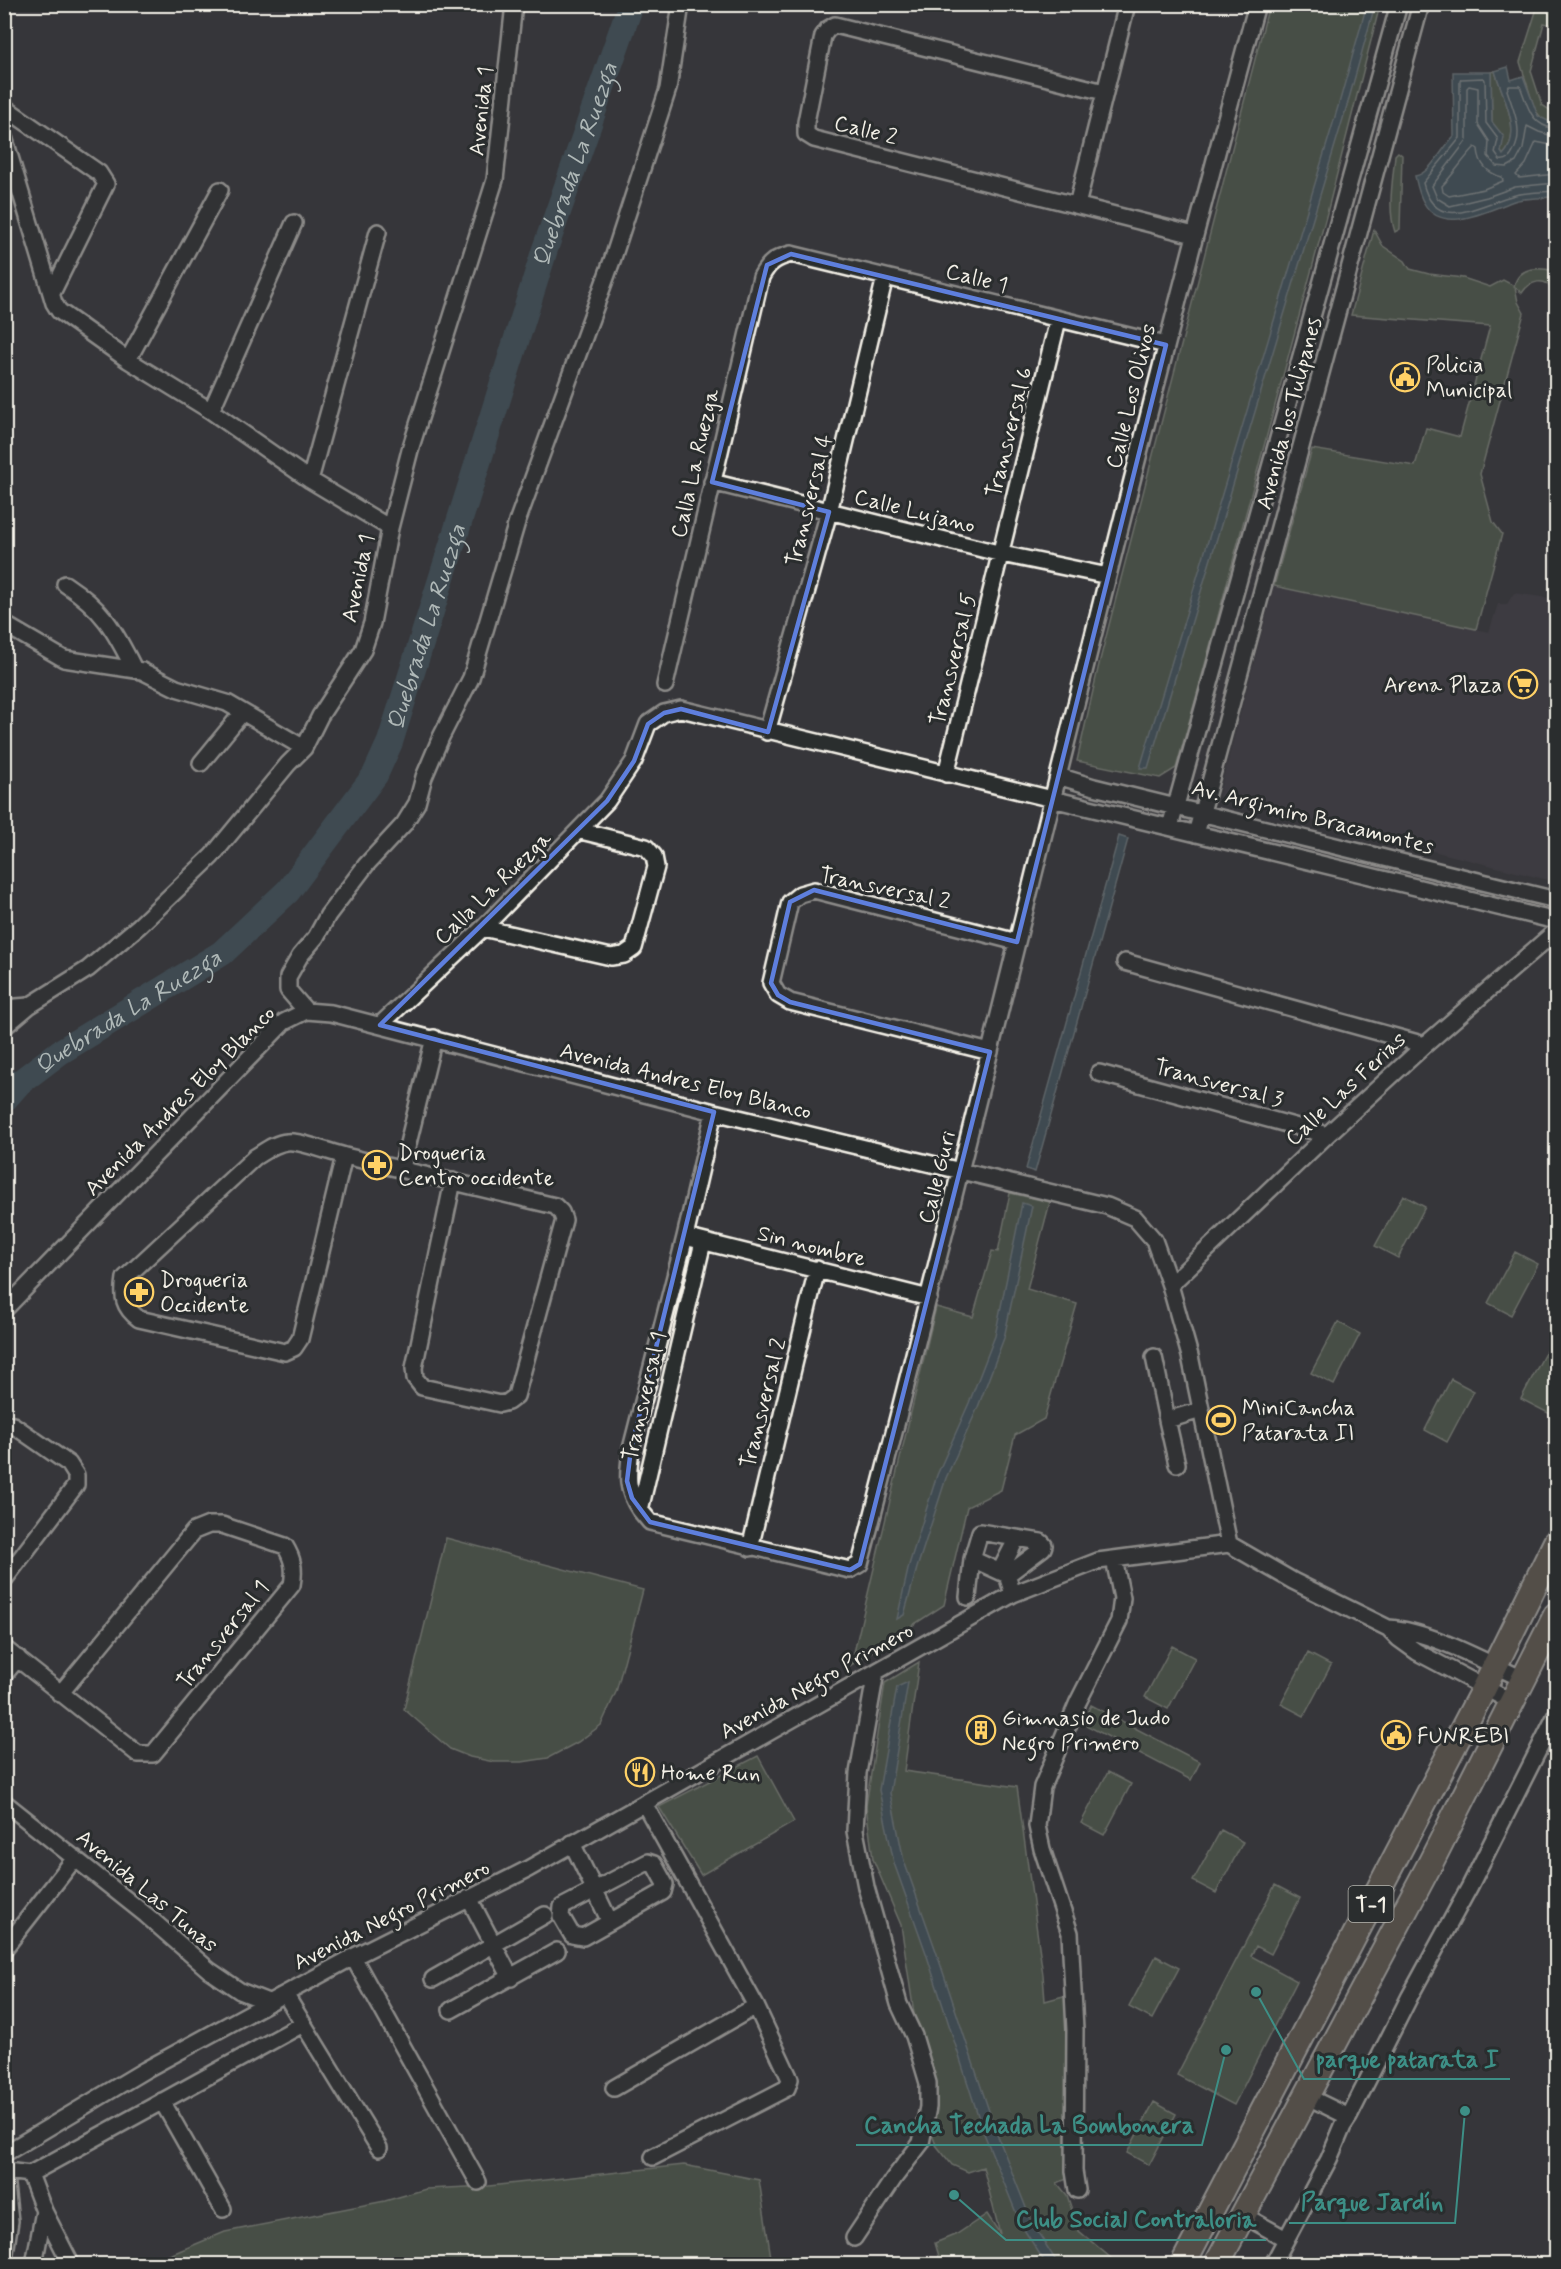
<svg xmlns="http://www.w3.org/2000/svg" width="1561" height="2269" font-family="Mynerve,sans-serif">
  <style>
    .built { fill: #454149 }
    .green { fill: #5c6c54; stroke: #a8ae9e; stroke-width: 1.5 }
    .water { fill: #48626d; stroke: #8d9b9e; stroke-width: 1.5 }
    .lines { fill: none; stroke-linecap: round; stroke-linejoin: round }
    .shore { stroke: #afb8b7; stroke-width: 1.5 }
    .river { stroke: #48626d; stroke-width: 26 }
    .street-casing { stroke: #f4f1e8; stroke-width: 20 }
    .primary-casing { stroke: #f4f1e8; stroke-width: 28 }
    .street { stroke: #2a2d2e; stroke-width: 15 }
    .primary { stroke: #746a5a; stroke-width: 24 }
    .marked { fill: none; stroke: #5e7fdd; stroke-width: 4.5; stroke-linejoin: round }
    .labels { text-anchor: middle; stroke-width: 6; stroke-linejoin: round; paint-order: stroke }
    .shield { fill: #2a2d2e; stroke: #b7b6b0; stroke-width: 1.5 }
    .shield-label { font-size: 21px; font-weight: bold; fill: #f4f1e8 }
    .street-label { font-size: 22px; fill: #f4f1e8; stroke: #2a2d2e }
    .poi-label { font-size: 22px; fill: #f4f1e8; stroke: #2a2d2e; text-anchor: start }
    .water-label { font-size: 24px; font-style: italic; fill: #afb8b7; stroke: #2a2d2e }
    .leader { fill: none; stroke: #3d8f86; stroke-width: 2 }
    .callout-dot { fill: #3d8f86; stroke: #2a2d2e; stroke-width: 2 }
    .callout-label { font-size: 24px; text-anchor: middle; font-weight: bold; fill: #3d8f86; stroke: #2a2d2e; stroke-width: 6; stroke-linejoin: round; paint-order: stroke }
  </style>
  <rect width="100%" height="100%" fill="#36363a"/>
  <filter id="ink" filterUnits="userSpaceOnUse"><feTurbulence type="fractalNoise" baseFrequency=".0167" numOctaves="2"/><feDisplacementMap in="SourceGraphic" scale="12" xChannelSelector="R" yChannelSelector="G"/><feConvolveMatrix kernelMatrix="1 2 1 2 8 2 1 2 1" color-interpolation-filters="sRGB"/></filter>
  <g filter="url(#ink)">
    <path class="built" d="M 1274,586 L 1489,632 L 1498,604 L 1507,604 L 1514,593 L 1556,599 L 1556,882 L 1218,797 Z"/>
    <path class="green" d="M 1269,5 L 1380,5 L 1328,209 L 1196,698 L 1176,768 L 1160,778 L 1077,761 L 1100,660 Z
      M 1538,5 L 1556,5 L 1556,26 L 1544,23 L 1531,71 L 1542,105 L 1556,114 L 1556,125 L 1543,120 L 1535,110 L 1520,62 Z
      M 1495,71 C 1502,95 1524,134 1503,155 L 1501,152 C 1504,131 1502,139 1492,122 L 1491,72 Z
      M 1398,152 L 1402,155 L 1400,229 L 1395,232 C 1387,208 1393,180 1395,155 Z
      M 1374,230 L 1383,246 L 1405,261 L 1410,269 L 1429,274 L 1463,278 L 1490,287 L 1503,280 L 1514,286 C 1519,266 1538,267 1555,271 L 1556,260 L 1556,291 L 1554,291 C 1545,276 1530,281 1522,293 L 1515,287 L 1518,302 L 1524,313 L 1480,474 L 1493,522 L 1502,534 L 1476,629 L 1274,586 L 1312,449 L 1415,466 L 1426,428 L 1460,437 L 1490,326 L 1351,315 Z
      M 1010,1193 L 1050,1202 L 1027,1289 L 1077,1304 L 1044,1419 L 1015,1435 L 1001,1490 L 967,1507 L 944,1605 L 851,1665 L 936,1307 L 973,1317 L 992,1251 L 998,1252 Z
      M 1403,1195 L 1425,1207 L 1398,1258 L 1375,1246 Z
      M 1515,1252 L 1538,1264 L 1511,1315 L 1488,1303 Z
      M 1338,1322 L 1360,1334 L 1334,1385 L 1311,1373 Z
      M 1556,1332 L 1556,1417 L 1521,1399 Z
      M 1451,1379 L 1474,1391 L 1447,1442 L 1425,1430 Z
      M 446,1538 L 643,1590 L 616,1692 L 601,1725 L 578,1742 L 548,1758 L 522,1762 L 494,1762 L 470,1757 L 450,1749 L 404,1709 Z
      M 1172,1646 L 1195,1658 L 1168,1709 L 1145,1697 Z
      M 1308,1653 L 1331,1665 L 1304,1716 L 1281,1704 Z
      M 919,1662 L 904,1771 L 1017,1787 L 1043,1975 L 1045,2001 L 1067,1995 L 1069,2178 L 1057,2183 L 1067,2195 L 1079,2231 L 1118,2264 L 935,2264 L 939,2256 L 935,2243 L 957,2234 L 987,2214 L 1000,2234 L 983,2167 L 968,2172 L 952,2165 L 936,2145 L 926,2119 L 917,2034 L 901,1925 L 873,1859 L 866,1806 L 885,1683 Z
      M 1091,1705 L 1200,1762 L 1191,1780 L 1082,1723 Z
      M 758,1756 L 794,1822 L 701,1875 L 659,1807 Z
      M 1108,1772 L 1131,1784 L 1104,1835 L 1081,1823 Z
      M 1221,1830 L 1243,1842 L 1216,1893 L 1193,1881 Z
      M 1275,1885 L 1300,1898 L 1271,1954 L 1256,1946 L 1251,1956 L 1297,1981 L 1234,2105 L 1177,2075 Z
      M 1156,1956 L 1179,1968 L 1152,2019 L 1129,2007 Z
      M 1154,2102 L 1176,2114 L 1149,2165 L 1127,2153 Z
      M 684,2165 L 759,2180 L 772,2264 L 148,2264 L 225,2232 L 385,2201 L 426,2189 L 489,2186 Z"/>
    <path class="water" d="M 1367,4 L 1375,5 L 1348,102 L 1148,768 L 1140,768 L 1340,100 Z
      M 1508,67 L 1511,80 L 1523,76 L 1538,116 L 1556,125 L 1556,196 C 1543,199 1527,197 1514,201 C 1489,210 1442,236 1424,203 C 1419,195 1417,185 1415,176 C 1430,174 1443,147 1454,136 L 1453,72 L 1491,72 L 1492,122 L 1504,137 L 1501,152 L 1503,155 C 1524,134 1502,95 1495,71 Z
      M 1119,836 L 1128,839 L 1035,1172 L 1026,1169 Z
      M 1022,1203 L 1032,1206 L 1004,1338 L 978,1407 L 946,1478 L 917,1568 L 904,1615 L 897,1619 L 909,1565 L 937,1475 L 969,1403 L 995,1336 Z
      M 908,1682 L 890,1793 L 904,1861 L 936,1951 L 995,2129 L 1032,2223 L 1058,2264 L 1046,2264 L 1021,2225 L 983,2131 L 926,1953 L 894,1863 L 879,1790 L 897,1687 Z"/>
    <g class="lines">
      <path class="shore" d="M 1556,129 C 1531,126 1528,107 1520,86 L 1509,86 L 1507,90 C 1513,109 1524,131 1514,150 C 1511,157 1508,161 1500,160 L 1495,153 L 1498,139 L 1486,123 L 1485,80 L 1483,78 L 1461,79 L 1460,81 L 1460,138 C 1448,153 1435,168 1423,183 C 1436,236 1481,203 1515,195 C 1525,192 1546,192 1556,191
        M 1556,137 L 1539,132 L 1527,126 L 1523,149 L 1516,162 L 1507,167 L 1496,166 L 1488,156 L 1489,141 L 1478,124 L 1478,88 L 1469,86 L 1467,88 L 1467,140 L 1432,186 L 1437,198 L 1450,206 L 1487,197 L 1515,187 L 1556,183
        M 1556,146 L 1536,142 L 1526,164 L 1516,175 L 1519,178 L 1556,174
        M 1475,147 L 1478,149 C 1479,164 1487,173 1502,177 L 1503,181 L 1484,189 L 1449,196 L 1443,192 L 1442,186 C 1454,174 1463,159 1475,147 Z"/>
      <path class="river" id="s1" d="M 4,1100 L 19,1083 L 60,1052 L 222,953 L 288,891 L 375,775 L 390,742 L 545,249 L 631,4"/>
      <g class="street-casing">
        <path id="street" d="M 1104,92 L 835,25 L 828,29 L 823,36 L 806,122 L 806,134 L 814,139 L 1194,235
          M 4,107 L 99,173 L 106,184 L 52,293
          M 4,137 L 54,303 L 59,311 L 128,360 L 211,411 L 310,480 L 390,528
          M 1077,205 L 1127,4
          M 128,360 L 220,190
          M 211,411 L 294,223
          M 310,480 L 378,232
          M 712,482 L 1002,554 L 1108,576
          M 65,584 C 103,609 114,629 134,669
          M 4,624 L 64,659 L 142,671 L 176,688 L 227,703 L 304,748
          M 665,685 L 761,277 C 769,262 776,258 791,254 L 1166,345
          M 767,732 L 829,512 L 885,277
          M 201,763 L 242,713
          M 946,774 L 1058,320
          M 1058,776 L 1094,787 L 1556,900
          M 1170,827 L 1399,4
          M 1196,834 L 1421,4
          M 483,928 L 611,957 L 624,955 L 634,948 L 656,867 L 654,856 L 646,847 L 581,831
          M 1125,962 L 1425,1045
          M 4,1008 L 29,1006
          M 306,1011 L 288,990 L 288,977 L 300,956 L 316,937 L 328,915 L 366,865 L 404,824 L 417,803 L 424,777 L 441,737 L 471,678 L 517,522 L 613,258 L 668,89 L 681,4
          M 380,1025 L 483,928 L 607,801 L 634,761 L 648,724 L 664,713 L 681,709 L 1556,921
          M 4,1027 L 29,1006 L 88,969 L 139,926 L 212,856 L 288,764 L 304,748 L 320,716 L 363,650 L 372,623 L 390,528 L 410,450 L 495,180 L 514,4
          M 990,1052 L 790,1002 L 778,995 L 771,983 L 790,902 L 800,894 L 814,890 L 1017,942
          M 1099,1073 L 1327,1135
          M 344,1156 L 300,1339 L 294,1348 L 285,1352 L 139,1319 C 123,1307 122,1297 125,1278 L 255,1157 C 265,1151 275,1143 287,1142 C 298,1140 332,1153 345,1156 C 415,1173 485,1189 555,1206 L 561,1212 L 564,1220 L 516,1396 L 508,1402 L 500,1404 L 422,1387 L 415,1378 L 414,1368 L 453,1181
          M 402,1168 L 434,1038
          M 693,1239 L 929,1298
          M 703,1242 L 640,1510 L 650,1522 L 850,1570 L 860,1564 C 996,1045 1115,522 1257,4
          M 1170,1285 L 1327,1135 L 1425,1045 L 1556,931
          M 4,1310 L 284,1022 L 306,1011 L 331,1013 L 714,1112 L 1107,1206 L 1135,1218 L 1154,1240 L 1170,1285 L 1190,1356 L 1229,1544
          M 1154,1357 L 1167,1420
          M 4,1423 L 13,1425 L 69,1464 L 76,1475 L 76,1485 L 4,1580
          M 1177,1464 L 1167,1420 L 1201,1410
          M 640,1510 C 625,1488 628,1475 631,1449 L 685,1237 L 714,1112
          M 750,1548 L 817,1269
          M 1000,1571 L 1017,1538
          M 1007,1575 L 1043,1548 L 1044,1545 L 1041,1542 L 980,1532 L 972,1559 L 1007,1575 L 1013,1594
          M 968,1597 L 972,1559
          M 1388,1628 C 1431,1631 1485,1662 1525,1680
          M 4,1648 L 138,1754 L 153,1754 L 292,1585 C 295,1569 293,1559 285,1546 L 222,1525 L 209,1525 L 194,1531 L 60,1694
          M 4,1675 L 18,1658
          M 4,1802 L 146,1915 L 209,1970 L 240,1991 L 268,2002
          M 644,1803 L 756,2006 L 790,2079 L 787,2088 L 653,2157
          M 572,1843 L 610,1922
          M 648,1862 L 654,1864 L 665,1884 L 663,1892 L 583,1937 L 572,1935 L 561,1916 L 562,1907 Z
          M 469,1898 L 511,1978
          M 4,1949 L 75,1858
          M 353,1957 L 478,2182
          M 433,1979 L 545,1915
          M 285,1994 L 379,2148
          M 451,2010 L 557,1951
          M 614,2088 L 756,2006
          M 1306,2096 L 1349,2117
          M 162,2101 L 223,2209
          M 4,2154 L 145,2070 L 353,1957 L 528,1869 L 1013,1594 L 1098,1561 L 1229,1544 L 1293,1581 L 1388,1628 L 1399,1639 L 1417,1652 L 1514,1703
          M 4,2168 L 10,2221 L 4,2259
          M 6,2171 L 30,2174 L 44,2211 L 71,2264
          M 30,2174 L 303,2024
          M 1077,2190 L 1074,2171 L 1075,2030 L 1070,1933 L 1042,1849 L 1037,1826 L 1042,1787 L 1078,1702 L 1119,1621 L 1122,1598 L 1114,1559
          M 1243,2215 L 1286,2239
          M 854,2238 L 894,2178 L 921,2143 L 928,2107 L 928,2083 L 914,2036 L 899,2004 L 866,1887 L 855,1831 L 858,1773 L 876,1672
          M 34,2264 L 44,2211
          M 1273,2264 L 1329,2159 L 1343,2126 L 1349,2117 L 1410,1996 L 1470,1886 L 1556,1715"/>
      </g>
      <g class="primary-casing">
        <path id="primary" d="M 1183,2264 L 1484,1688 L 1556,1542
          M 1217,2264 L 1431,1862 L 1556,1615"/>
      </g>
      <use href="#street" class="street"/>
      <use href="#primary" class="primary"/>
    </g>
  </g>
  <path d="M0 0H1561V2269H0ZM 791,254 L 1166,345 L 1017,942 L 814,890 L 790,902 L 771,983 L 778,995 L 790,1002 L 990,1052 L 860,1564 L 850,1570 L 650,1522 L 632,1498 L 627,1481 L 631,1449 L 714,1112 L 380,1025 L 607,801 L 634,761 L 648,724 L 664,713 L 681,709 L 768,732 L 829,512 L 712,482 L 767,265 Z" fill="#36363a" fill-opacity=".55" fill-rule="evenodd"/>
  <path class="marked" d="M 791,254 L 1166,345 L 1017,942 L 814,890 L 790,902 L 771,983 L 778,995 L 790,1002 L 990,1052 L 860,1564 L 850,1570 L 650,1522 L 632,1498 L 627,1481 L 631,1449 L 714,1112 L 380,1025 L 607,801 L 634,761 L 648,724 L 664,713 L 681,709 L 768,732 L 829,512 L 712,482 L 767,265 Z"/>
  <defs>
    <g id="civic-ring" transform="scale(1.5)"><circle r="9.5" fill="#2a2d2e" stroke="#ffd166" stroke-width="1.5"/><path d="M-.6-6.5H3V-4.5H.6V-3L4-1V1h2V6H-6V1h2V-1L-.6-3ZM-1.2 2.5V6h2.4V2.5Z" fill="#ffd166"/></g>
    <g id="supermarket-ring" transform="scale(1.5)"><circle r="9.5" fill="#2a2d2e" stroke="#ffd166" stroke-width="1.5"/><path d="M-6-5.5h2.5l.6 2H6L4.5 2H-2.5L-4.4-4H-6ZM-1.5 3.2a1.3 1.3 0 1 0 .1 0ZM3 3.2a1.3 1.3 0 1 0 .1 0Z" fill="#ffd166"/></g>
    <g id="pharmacy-ring" transform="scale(1.5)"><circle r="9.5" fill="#2a2d2e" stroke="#ffd166" stroke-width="1.5"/><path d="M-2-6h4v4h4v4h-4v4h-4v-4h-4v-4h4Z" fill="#ffd166"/></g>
    <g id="stadium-ring" transform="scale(1.5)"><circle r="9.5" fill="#2a2d2e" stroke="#ffd166" stroke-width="1.5"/><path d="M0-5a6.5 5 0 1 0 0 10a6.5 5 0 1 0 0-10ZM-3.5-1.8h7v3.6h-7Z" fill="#ffd166"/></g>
    <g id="building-ring" transform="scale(1.5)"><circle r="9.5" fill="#2a2d2e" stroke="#ffd166" stroke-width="1.5"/><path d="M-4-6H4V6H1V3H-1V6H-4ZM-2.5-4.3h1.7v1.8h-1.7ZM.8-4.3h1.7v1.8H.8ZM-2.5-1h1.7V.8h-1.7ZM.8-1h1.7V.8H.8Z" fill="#ffd166"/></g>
    <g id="restaurant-ring" transform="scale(1.5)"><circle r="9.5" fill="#2a2d2e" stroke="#ffd166" stroke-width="1.5"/><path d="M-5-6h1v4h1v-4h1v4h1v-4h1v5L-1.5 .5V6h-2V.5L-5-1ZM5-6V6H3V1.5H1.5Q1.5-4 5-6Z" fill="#ffd166"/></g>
  </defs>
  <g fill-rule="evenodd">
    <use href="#civic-ring" x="1405" y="377"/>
    <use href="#supermarket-ring" x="1523" y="684"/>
    <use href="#pharmacy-ring" x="377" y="1165"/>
    <use href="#pharmacy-ring" x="139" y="1292"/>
    <use href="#stadium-ring" x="1221" y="1420"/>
    <use href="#building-ring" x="981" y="1730"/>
    <use href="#civic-ring" x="1396" y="1735"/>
    <use href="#restaurant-ring" x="640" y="1772"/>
  </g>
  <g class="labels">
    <rect class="shield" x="1348.5" y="1886" width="45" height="36" rx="4.5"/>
    <g class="shield-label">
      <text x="1371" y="1911">T-1</text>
    </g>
    <g class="street-label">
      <text transform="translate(480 111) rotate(-84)" y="8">Avenida 1</text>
      <text transform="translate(866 129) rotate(14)" y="8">Calle 2</text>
      <text transform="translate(977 277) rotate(14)" y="8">Calle 1</text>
      <text transform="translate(1130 396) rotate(-76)" y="8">Calle Los Olivos</text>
      <text transform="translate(1288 413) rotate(-75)" y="8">Avenida los Tulipanes</text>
      <text transform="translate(1008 432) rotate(-76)" y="8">Transversal 6</text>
      <text transform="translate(694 463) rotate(-77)" y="8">Calla La Ruezga</text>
      <text transform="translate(808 500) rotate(-76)" y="8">Transversal 4</text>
      <text transform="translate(915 510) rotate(14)" y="8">Calle Lujano</text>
      <text transform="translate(357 578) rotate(-78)" y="8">Avenida 1</text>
      <text transform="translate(952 659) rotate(-76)" y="8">Transversal 5</text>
      <text transform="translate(1313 816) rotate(14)" y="8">Av. Argimiro Bracamontes</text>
      <text transform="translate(492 887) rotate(-44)" y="8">Calla La Ruezga</text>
      <text transform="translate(885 887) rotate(12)" y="8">Transversal 2</text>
      <text transform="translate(686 1080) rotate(14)" y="8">Avenida Andres Eloy Blanco</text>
      <text transform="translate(1219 1082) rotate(15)" y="8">Transversal 3</text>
      <text transform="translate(1345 1088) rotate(-43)" y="8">Calle Las Ferias</text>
      <text transform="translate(179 1100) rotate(-45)" y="8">Avenida Andres Eloy Blanco</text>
      <text transform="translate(936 1177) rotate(-76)" y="8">Calle Guri</text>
      <text transform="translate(812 1245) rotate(14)" y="8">Sin nombre</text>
      <text transform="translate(643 1396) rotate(-77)" y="8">Transversal 1</text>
      <text transform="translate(762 1403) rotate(-76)" y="8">Transversal 2</text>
      <text transform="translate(222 1634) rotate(-51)" y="8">Transversal 1</text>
      <text transform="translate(816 1680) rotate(-29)" y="8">Avenida Negro Primero</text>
      <text transform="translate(148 1890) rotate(40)" y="8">Avenida Las Tunas</text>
      <text transform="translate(391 1914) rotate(-27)" y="8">Avenida Negro Primero</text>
    </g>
    <g class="poi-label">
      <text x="1426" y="372">Policia<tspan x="1426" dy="25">Municipal</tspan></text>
      <text x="1502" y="692" text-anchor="end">Arena Plaza</text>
      <text x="398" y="1160">Drogueria<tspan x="398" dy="25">Centro occidente</tspan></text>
      <text x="160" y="1287">Drogueria<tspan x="160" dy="25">Occidente</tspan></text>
      <text x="1242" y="1415">MiniCancha<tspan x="1242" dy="25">Patarata II</tspan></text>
      <text x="1002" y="1725">Gimnasio de Judo<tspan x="1002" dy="25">Negro Primero</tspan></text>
      <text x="1417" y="1743">FUNREBI</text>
      <text x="661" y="1780">Home Run</text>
    </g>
    <g class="water-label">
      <text dy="8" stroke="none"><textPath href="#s1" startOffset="1142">Quebrada La Ruezga</textPath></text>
      <text dy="8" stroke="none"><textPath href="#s1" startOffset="656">Quebrada La Ruezga</textPath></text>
      <text dy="8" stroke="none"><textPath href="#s1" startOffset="153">Quebrada La Ruezga</textPath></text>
    </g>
  </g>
  <path class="leader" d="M1256 1992L1304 2079H1510M1226 2050L1202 2145H856M1465 2111L1455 2223H1289M954 2195L1006 2240H1266"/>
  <g class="callout-dot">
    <circle cx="1256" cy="1992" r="6"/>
    <circle cx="1226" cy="2050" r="6"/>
    <circle cx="1465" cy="2111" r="6"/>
    <circle cx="954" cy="2195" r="6"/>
  </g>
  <g class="callout-label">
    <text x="1407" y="2067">parque patarata I</text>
    <text x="1029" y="2133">Cancha Techada La Bombonera</text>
    <text x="1372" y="2210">Parque Jardín</text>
    <text x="1136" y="2227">Club Social Contraloria</text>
  </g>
  <rect width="1561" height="2269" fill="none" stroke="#2a2d2e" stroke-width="24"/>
  <rect x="12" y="12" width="1537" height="2245" fill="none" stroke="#f4f1e8" stroke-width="2" filter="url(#ink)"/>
</svg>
